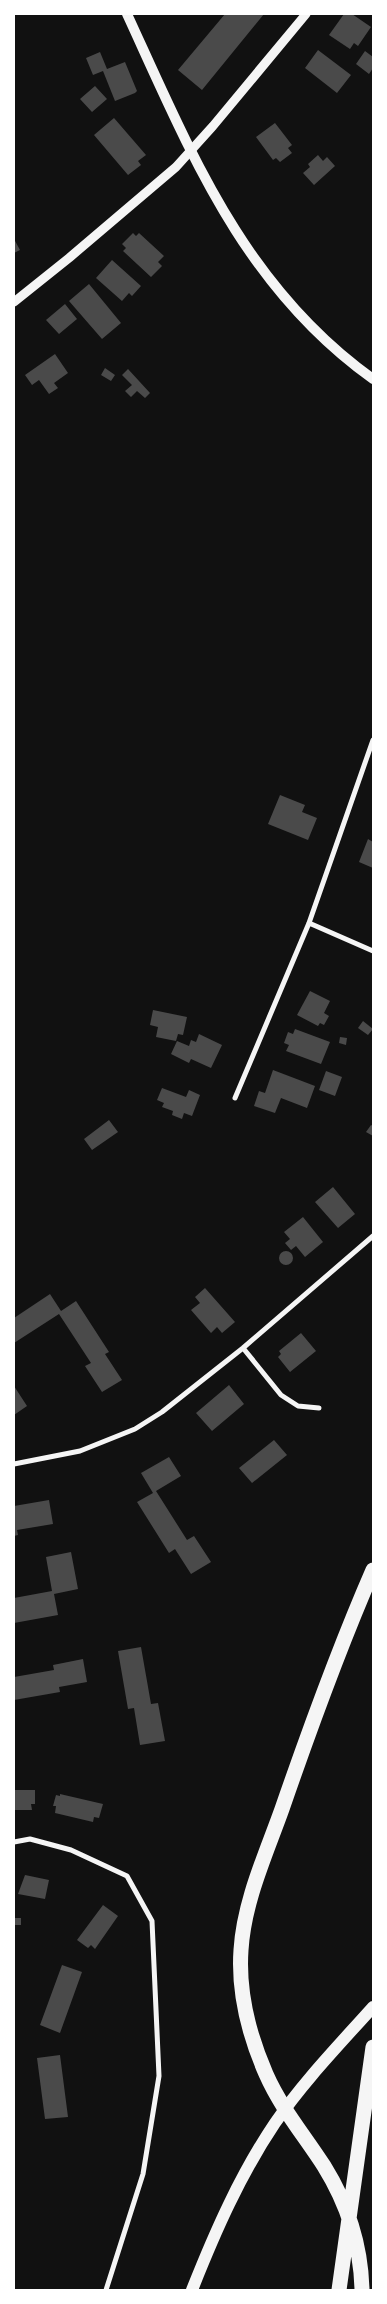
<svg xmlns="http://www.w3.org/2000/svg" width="387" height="2304" font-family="'Source Sans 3',sans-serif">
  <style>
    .building { fill: #4a4a4a }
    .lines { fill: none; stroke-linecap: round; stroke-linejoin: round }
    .minor { stroke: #f5f5f5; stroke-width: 5 }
    .tertiary { stroke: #f5f5f5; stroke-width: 9 }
    .secondary { stroke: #f5f5f5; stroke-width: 10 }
    .primary { stroke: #f5f5f5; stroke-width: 12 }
    .motorway { stroke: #f5f5f5; stroke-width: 15 }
  </style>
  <rect width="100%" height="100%" fill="#111"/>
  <path class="building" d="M 225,14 L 264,14 L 202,90 L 178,70 Z
    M 344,14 L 352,14 L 371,27 L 358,46 L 354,43 L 350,49 L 329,35 Z
    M 318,50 L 351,75 L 337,93 L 305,68 Z
    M 365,51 L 373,57 L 373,68 L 369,74 L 356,64 Z
    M 100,52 L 107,69 L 125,62 L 137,91 L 135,93 L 115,101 L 103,71 L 93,75 L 86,58 Z
    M 95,86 L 107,99 L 92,112 L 80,99 Z
    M 114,118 L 146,155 L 138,161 L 141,165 L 128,175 L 94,135 Z
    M 275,123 L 292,145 L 288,148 L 292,153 L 280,162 L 276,158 L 273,160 L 256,137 Z
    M 318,155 L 323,161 L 327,157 L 335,166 L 314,185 L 303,173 L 310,167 L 308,164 Z
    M 133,233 L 136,236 L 139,233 L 164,256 L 158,262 L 162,266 L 151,277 L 123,251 L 126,248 L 122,244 Z
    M 14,239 L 20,250 L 14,253 Z
    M 112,260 L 141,286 L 132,296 L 129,293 L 122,301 L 96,278 Z
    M 89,284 L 121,323 L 102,339 L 69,301 Z
    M 65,304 L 77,319 L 59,334 L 46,320 Z
    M 55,354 L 68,373 L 54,383 L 58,388 L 49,394 L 39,380 L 32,385 L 25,375 Z
    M 105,368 L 115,375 L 111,381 L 101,375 Z
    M 128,369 L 150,393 L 145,398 L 137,391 L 131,397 L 125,391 L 132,385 L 122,375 Z
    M 280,795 L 305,805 L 302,812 L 317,818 L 308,840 L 268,824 Z
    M 368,839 L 373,842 L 373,868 L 359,862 Z
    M 310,991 L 330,1001 L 324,1013 L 329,1016 L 324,1025 L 320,1023 L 318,1026 L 297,1015 Z
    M 153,1010 L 187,1017 L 183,1035 L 178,1034 L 176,1041 L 156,1037 L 158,1027 L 150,1025 Z
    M 363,1021 L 373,1029 L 368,1035 L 358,1028 Z
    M 295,1029 L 330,1042 L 321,1064 L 286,1051 L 289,1045 L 284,1043 L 288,1032 L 293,1034 Z
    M 199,1034 L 222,1045 L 211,1068 L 191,1059 L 189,1063 L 171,1054 L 177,1041 L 189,1046 L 191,1040 L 196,1042 Z
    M 340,1037 L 347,1038 L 346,1045 L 339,1043 Z
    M 273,1070 L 315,1086 L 307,1108 L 281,1098 L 275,1113 L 254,1106 L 259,1091 L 265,1093 Z
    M 326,1071 L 342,1077 L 335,1096 L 319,1090 Z
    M 162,1088 L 186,1097 L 189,1090 L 200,1095 L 192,1116 L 184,1113 L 182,1119 L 172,1115 L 173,1111 L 162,1107 L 164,1103 L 157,1100 Z
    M 109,1120 L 118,1132 L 92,1150 L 84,1139 Z
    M 371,1125 L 373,1126 L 373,1136 L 366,1132 Z
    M 333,1187 L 355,1214 L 338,1228 L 315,1202 Z
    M 303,1217 L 323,1242 L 305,1257 L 296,1246 L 291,1250 L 285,1243 L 290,1239 L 284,1232 Z
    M279 1258a7 7 0 1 1 14 0a7 7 0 1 1-14 0Z
    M 205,1288 L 235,1322 L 222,1333 L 217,1327 L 211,1333 L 191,1310 L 200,1303 L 195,1297 Z
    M 50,1294 L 61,1311 L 76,1301 L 109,1352 L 105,1354 L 122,1380 L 102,1392 L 85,1366 L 91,1363 L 59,1314 L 14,1343 L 14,1318 Z
    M 301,1333 L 316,1351 L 290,1372 L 278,1357 L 281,1354 L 279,1351 Z
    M 229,1385 L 244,1404 L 212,1431 L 196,1413 Z
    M 14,1386 L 27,1406 L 14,1415 Z
    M 274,1440 L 287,1455 L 252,1483 L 239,1468 Z
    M 169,1457 L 181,1476 L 156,1491 L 187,1540 L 194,1536 L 211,1562 L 191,1574 L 175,1549 L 169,1553 L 137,1502 L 153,1493 L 141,1473 Z
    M 49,1500 L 53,1524 L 17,1530 L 18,1535 L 14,1536 L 14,1506 Z
    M 71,1552 L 78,1589 L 54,1594 L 58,1615 L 14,1623 L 14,1598 L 52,1591 L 46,1557 Z
    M 141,1647 L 151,1704 L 158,1703 L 165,1741 L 140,1745 L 134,1708 L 128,1709 L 118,1651 Z
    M 83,1659 L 87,1682 L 59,1687 L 60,1692 L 14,1700 L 14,1677 L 54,1670 L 53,1665 Z
    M 14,1790 L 35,1790 L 35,1804 L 31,1804 L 32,1810 L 14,1810 Z
    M 60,1794 L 103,1804 L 99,1818 L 94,1817 L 93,1822 L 55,1813 L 56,1806 L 53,1806 L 56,1795 L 60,1796 Z
    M 25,1875 L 49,1880 L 45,1899 L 18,1894 Z
    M 103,1905 L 118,1916 L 95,1949 L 91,1945 L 88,1948 L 77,1940 Z
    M 14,1918 L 21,1918 L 21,1925 L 14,1925 Z
    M 62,1965 L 82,1972 L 60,2033 L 40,2025 Z
    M 60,2055 L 68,2117 L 45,2119 L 37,2058 Z"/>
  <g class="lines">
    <path class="minor" d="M 309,923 L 373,951
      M 235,1098 L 309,923 L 373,740
      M 243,1348 L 281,1395 L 298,1406 L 319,1408
      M 14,1464 L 80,1451 L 135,1429 L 162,1412 L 243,1348 L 373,1236
      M 14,1842 L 30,1839 L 71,1850 L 127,1876 L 152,1921 L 159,2076 L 143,2174 L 106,2290"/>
    <path class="tertiary" d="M 14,302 L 69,258 L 176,167 L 213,126 L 306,14"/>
    <path class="secondary" d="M 127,14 C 191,153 244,287 373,379"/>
    <path class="primary" d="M 192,2290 C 215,2232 240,2175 275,2123 C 304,2081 339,2045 373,2007"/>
    <path class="motorway" d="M 339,2290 L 373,2047
      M 362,2290 C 361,2246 347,2203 324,2166 C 304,2135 281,2108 266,2074 C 249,2035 238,1993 241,1950 C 244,1901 266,1854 282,1809 C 310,1728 339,1648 373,1570"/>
  </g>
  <rect width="387" height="2304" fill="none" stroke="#ffffff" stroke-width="30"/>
</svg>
